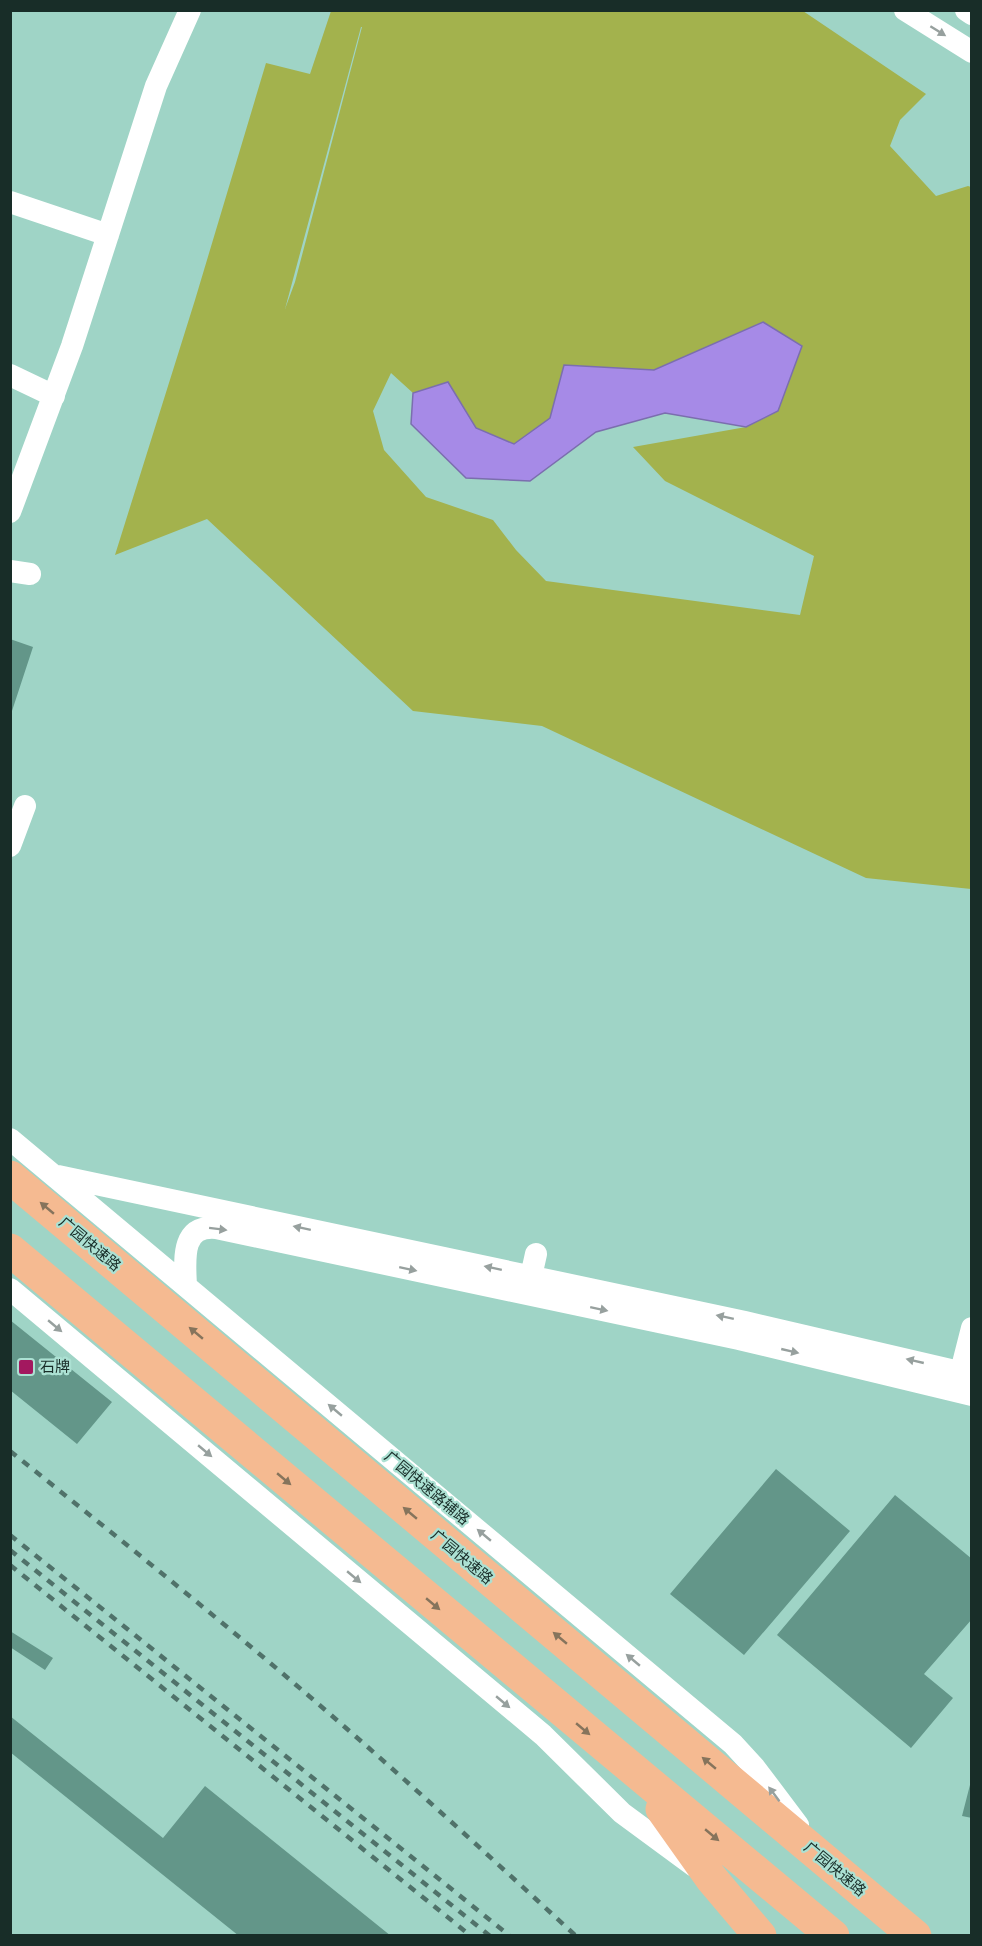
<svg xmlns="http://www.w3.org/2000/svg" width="982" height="1946" font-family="Montserrat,'Noto Sans SC',sans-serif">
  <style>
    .green { fill: #a3b24d; fill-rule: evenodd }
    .water { fill: #a68ae7; stroke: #7b6eae; stroke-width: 1.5 }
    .building { fill: #639689 }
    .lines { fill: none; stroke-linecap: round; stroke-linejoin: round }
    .minor { stroke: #fff; stroke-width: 22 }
    .highway { stroke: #f5ba91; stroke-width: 33 }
    .rail { stroke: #50726a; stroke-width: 4.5; stroke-dasharray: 8 8; stroke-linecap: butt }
    .oneway { fill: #97a09e }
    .oneway2 { fill: #86745c }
    .poi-dot { fill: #a3185f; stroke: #ace1d3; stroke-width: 2 }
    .labels { text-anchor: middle; stroke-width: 4.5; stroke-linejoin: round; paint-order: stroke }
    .street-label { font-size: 15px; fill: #182d28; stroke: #ace1d3 }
    .poi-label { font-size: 15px; fill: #182d28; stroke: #ace1d3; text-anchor: start }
  </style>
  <rect width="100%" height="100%" fill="#9fd4c6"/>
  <path class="green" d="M 331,11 L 803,11 L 926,94 L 900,120 L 890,146 L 936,196 L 968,186 L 971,187 L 971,889 L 866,878 L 542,726 L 413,711 L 207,519 L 115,555 L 195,300 L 266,63 L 310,74 ZM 362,27 L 295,282 L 285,309 L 361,27 ZM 763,322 L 778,411 L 746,427 L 633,447 L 665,481 L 814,556 L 800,615 L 546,581 L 516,550 L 493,520 L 426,497 L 384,450 L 373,411 L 391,373 L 413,393 L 448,382 L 476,429 L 514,444 L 550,419 L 565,365 L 654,370 Z"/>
  <path class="water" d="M 763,322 L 802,346 L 778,411 L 746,427 L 665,413 L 596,432 L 530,481 L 466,478 L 411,424 L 413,393 L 448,382 L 476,428 L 514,444 L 550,418 L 564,365 L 654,370 Z"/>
  <path class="building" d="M 10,639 L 33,647 L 11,714 L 10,713 Z
    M 10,1320 L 112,1402 L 77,1444 L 10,1390 Z
    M 776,1469 L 850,1531 L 744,1655 L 670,1594 Z
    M 895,1495 L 972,1559 L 972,1619 L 924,1674 L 953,1698 L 911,1748 L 777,1635 Z
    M 10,1631 L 53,1658 L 45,1670 L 10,1647 Z
    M 10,1716 L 163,1838 L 205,1786 L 391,1936 L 239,1936 L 10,1752 Z
    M 971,1781 L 972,1781 L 972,1818 L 962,1816 Z"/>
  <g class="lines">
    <path class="minor" d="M 905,10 L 972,52
      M 966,10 L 972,14
      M 10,202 L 108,235
      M 10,375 L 54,396
      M 10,512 L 72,346 L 156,86 L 190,10
      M 10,571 L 30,574
      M 10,846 L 25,806
      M 10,1139 L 733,1744 L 755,1768 L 798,1825
      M 58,1176 L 745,1322 L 972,1375
      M 186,1286 C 185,1261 180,1225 216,1228 L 739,1339 L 972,1395
      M 10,1289 L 543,1735 L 622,1813 L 694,1866
      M 528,1290 L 536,1254
      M 957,1387 L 972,1328"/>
    <path class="highway" d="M 10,1177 L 915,1936
      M 10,1250 L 833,1936
      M 662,1809 L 711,1878 L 760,1936"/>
    <path class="rail" d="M 10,1451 C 111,1532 211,1612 309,1696 C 400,1774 488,1855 576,1936
      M 10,1535 L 510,1936
      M 10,1550 L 490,1936
      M 10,1565 L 471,1936"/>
  </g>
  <defs><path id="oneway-solid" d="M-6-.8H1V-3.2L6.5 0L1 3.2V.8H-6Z" transform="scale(1.5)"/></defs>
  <g class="oneway">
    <use href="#oneway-solid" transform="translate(938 31) rotate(32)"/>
    <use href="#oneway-solid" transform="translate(302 1228) rotate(-168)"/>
    <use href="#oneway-solid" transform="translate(218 1229) rotate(7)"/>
    <use href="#oneway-solid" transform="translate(493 1268) rotate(-168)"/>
    <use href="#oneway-solid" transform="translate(408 1269) rotate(12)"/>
    <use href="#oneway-solid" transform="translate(599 1309) rotate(12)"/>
    <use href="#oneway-solid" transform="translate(725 1317) rotate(-168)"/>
    <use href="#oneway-solid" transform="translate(55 1326) rotate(40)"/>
    <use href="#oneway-solid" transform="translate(790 1351) rotate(13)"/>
    <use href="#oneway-solid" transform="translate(915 1361) rotate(-167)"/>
    <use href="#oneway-solid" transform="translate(335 1410) rotate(-140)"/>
    <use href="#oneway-solid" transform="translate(205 1451) rotate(40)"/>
    <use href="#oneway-solid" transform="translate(484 1535) rotate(-140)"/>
    <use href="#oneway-solid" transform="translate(354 1577) rotate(40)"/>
    <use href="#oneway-solid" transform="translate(633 1660) rotate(-140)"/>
    <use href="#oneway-solid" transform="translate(503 1702) rotate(40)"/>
    <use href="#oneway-solid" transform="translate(774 1794) rotate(-127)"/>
  </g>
  <g class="oneway2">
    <use href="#oneway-solid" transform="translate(47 1208) rotate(-140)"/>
    <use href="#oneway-solid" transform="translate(196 1333) rotate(-140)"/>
    <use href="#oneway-solid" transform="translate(284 1479) rotate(40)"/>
    <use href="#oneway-solid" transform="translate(410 1513) rotate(-140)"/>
    <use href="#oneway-solid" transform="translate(433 1604) rotate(40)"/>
    <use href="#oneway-solid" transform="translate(560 1638) rotate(-140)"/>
    <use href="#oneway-solid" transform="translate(583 1729) rotate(40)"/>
    <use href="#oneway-solid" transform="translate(709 1763) rotate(-140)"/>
    <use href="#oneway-solid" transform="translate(712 1835) rotate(40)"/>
  </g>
  <rect class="poi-dot" x="18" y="1359" width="16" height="16" rx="3"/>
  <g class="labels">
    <g class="street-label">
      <text transform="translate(90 1244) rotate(40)" y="5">广园快速路</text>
      <text transform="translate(427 1488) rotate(40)" y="5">广园快速路辅路</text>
      <text transform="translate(462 1557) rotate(40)" y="5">广园快速路</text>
      <text transform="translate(835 1869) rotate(40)" y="5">广园快速路</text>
    </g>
    <g class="poi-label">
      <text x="40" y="1372">石牌</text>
    </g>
  </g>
  <rect width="982" height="1946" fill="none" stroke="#182d28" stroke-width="24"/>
</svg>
